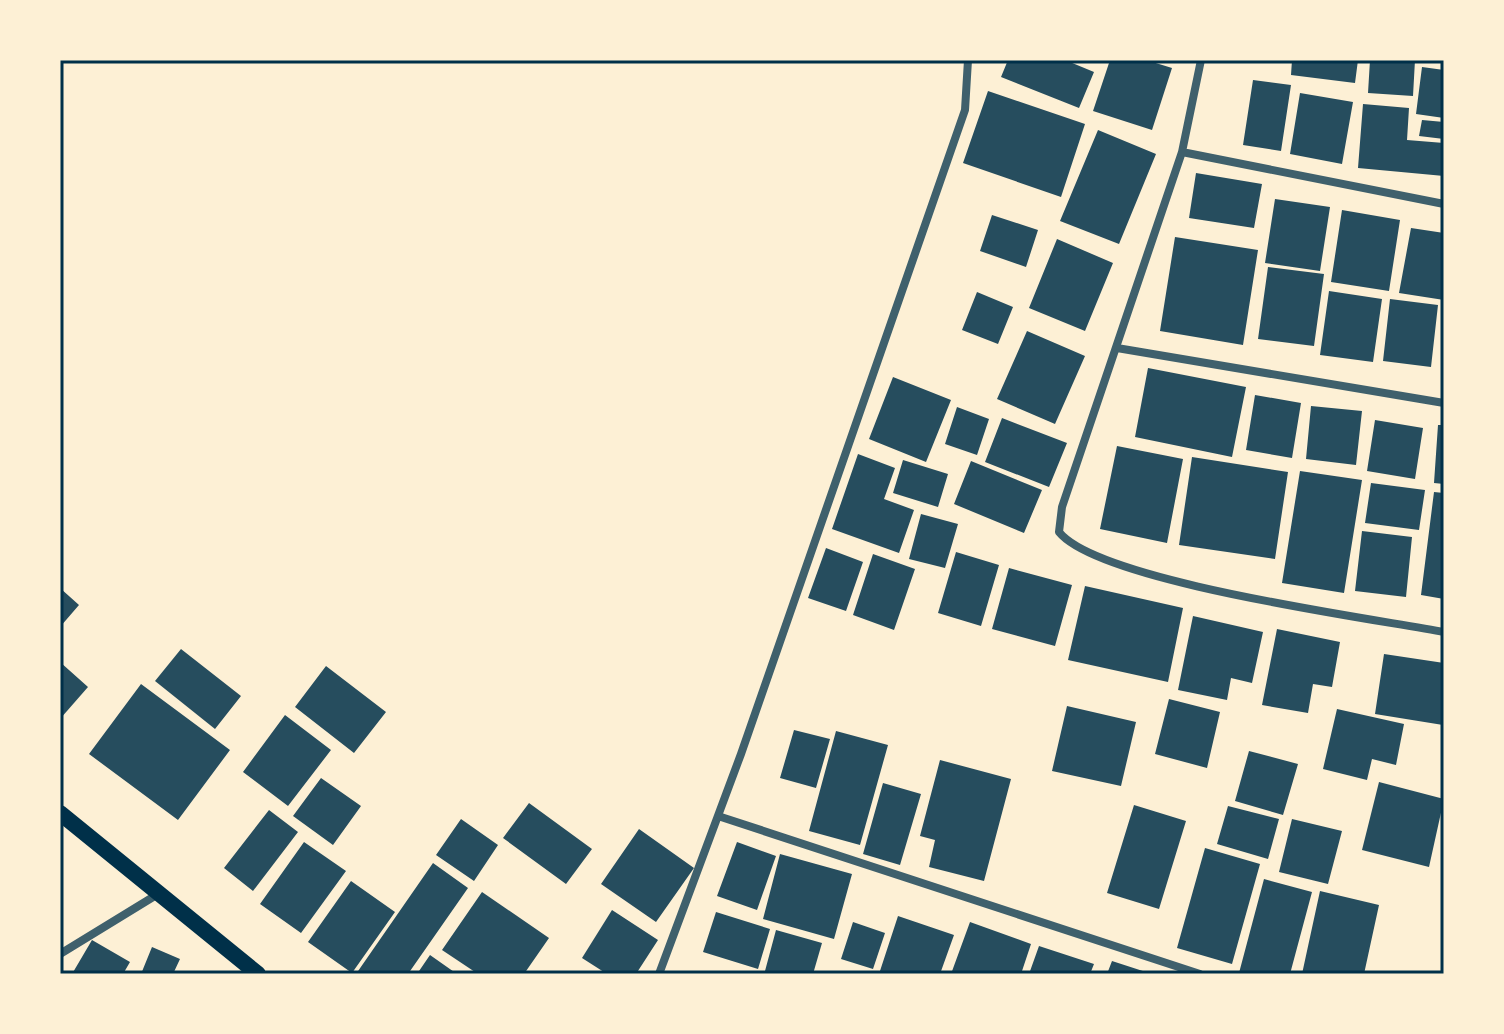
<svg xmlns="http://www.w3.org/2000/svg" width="1504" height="1034" font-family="Quicksand,sans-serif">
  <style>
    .building { fill: #264d5e }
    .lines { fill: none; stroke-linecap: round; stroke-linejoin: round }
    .minor { stroke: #3f606c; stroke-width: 8 }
    .secondary { stroke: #003049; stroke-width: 16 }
    .neatline { fill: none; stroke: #003049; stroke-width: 3 }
  </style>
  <rect width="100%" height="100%" fill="#fdf0d5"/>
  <path class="building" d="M 1008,60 L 1065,60 L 1094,72 L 1079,108 L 1001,77 Z
    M 1110,60 L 1146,60 L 1172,68 L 1152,130 L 1093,111 Z
    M 1292,60 L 1358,60 L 1355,83 L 1291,75 Z
    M 1370,60 L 1415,60 L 1413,96 L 1368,93 Z
    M 1422,67 L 1444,70 L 1444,118 L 1416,114 Z
    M 1253,80 L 1291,85 L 1281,151 L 1243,145 Z
    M 988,91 L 1085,124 L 1061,197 L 963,163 Z
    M 1300,93 L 1353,102 L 1342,164 L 1290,154 Z
    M 1363,104 L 1409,108 L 1407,140 L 1444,143 L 1444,176 L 1358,168 Z
    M 1422,120 L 1444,122 L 1444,139 L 1419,136 Z
    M 1098,130 L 1156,154 L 1119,244 L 1060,221 Z
    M 1196,173 L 1262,184 L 1254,228 L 1189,218 Z
    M 1275,199 L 1330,207 L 1320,271 L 1265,263 Z
    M 1342,210 L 1400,220 L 1389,291 L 1331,282 Z
    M 992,215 L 1038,230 L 1026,267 L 980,251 Z
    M 1411,228 L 1444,233 L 1444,300 L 1399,293 Z
    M 1175,237 L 1258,250 L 1243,345 L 1160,331 Z
    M 1057,239 L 1113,263 L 1085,331 L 1029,308 Z
    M 1268,267 L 1324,274 L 1314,346 L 1258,339 Z
    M 1329,291 L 1382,299 L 1373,362 L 1320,355 Z
    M 977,292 L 1013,307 L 998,344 L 962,330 Z
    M 1390,299 L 1438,305 L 1431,367 L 1383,361 Z
    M 1027,331 L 1085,356 L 1055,424 L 997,399 Z
    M 1148,368 L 1246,387 L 1232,457 L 1135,437 Z
    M 893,377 L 951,400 L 926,462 L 869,439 Z
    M 1255,395 L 1301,403 L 1292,458 L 1246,450 Z
    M 1311,406 L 1362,411 L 1356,465 L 1306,459 Z
    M 957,407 L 989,419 L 977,455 L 945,444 Z
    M 1002,418 L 1067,443 L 1049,487 L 985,462 Z
    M 1375,420 L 1423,428 L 1415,479 L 1367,471 Z
    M 1438,425 L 1444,425 L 1444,484 L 1434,483 Z
    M 1117,446 L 1183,459 L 1167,543 L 1100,529 Z
    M 858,454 L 895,468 L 884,499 L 914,510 L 899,553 L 832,529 Z
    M 1192,457 L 1288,472 L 1275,559 L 1179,545 Z
    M 903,460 L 948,474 L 938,507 L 893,493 Z
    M 971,461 L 1042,490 L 1024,533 L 954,504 Z
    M 1300,471 L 1362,480 L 1344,593 L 1282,583 Z
    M 1371,483 L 1425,490 L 1419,530 L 1365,523 Z
    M 1434,492 L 1444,493 L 1444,599 L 1421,595 Z
    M 921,514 L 958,524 L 945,568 L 909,559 Z
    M 1362,531 L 1412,537 L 1406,597 L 1355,591 Z
    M 826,548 L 863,562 L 846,611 L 808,598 Z
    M 956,552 L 999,565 L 981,626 L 938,613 Z
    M 873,554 L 915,569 L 894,630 L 853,615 Z
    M 1009,568 L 1072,585 L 1055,646 L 992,629 Z
    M 1085,586 L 1183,608 L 1168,682 L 1068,660 Z
    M 60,588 L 79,605 L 60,627 Z
    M 1193,616 L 1263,632 L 1252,683 L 1231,678 L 1227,700 L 1178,690 Z
    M 1277,629 L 1340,642 L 1332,687 L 1313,684 L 1308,713 L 1262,705 Z
    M 181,649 L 241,696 L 215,729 L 155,681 Z
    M 1384,654 L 1444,663 L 1443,725 L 1375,714 Z
    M 60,662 L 88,687 L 60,719 Z
    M 326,666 L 386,712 L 354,753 L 295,707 Z
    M 141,684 L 230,750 L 178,820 L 89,754 Z
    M 1169,699 L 1220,712 L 1207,768 L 1155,754 Z
    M 1067,706 L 1136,722 L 1121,786 L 1052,771 Z
    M 1337,709 L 1404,724 L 1396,765 L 1372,759 L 1367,780 L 1323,769 Z
    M 285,715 L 331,750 L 288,806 L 243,772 Z
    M 794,730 L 830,739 L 816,788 L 780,778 Z
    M 836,731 L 888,745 L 860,845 L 809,831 Z
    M 1249,751 L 1298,764 L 1283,815 L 1235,801 Z
    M 940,760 L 1011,779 L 984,881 L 929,867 L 935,840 L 920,836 Z
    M 321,778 L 361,806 L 333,845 L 293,816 Z
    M 1379,782 L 1444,799 L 1429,867 L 1362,850 Z
    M 883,783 L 921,794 L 900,865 L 863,854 Z
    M 529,803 L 592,849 L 566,884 L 503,838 Z
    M 1134,805 L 1186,821 L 1159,909 L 1107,893 Z
    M 1228,806 L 1279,819 L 1268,859 L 1217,844 Z
    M 269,810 L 298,832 L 253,891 L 224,868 Z
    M 461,819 L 498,845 L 474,881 L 436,855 Z
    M 1292,819 L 1342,831 L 1328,884 L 1279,872 Z
    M 639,829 L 694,868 L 656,922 L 601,884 Z
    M 304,842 L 346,871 L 301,933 L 260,904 Z
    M 737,842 L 776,856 L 757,910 L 717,896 Z
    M 1205,848 L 1260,864 L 1232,964 L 1177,948 Z
    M 780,854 L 852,874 L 834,939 L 763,919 Z
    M 433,863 L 468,888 L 408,974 L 356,974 Z
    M 1264,879 L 1312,892 L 1290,974 L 1239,973 Z
    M 351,881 L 395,912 L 352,973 L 308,942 Z
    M 1320,891 L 1379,905 L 1364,974 L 1302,974 Z
    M 482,892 L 549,938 L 524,974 L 478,974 L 442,950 Z
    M 612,910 L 658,940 L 636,974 L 607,974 L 582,958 Z
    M 716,912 L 770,929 L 758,969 L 703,952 Z
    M 898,916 L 954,935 L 940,974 L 879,974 Z
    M 853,922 L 885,933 L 873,969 L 841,959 Z
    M 970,922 L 1031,944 L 1021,974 L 951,974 Z
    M 776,930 L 822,943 L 813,974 L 765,971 Z
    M 92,940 L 130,962 L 123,974 L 72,974 Z
    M 1039,946 L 1094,964 L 1090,974 L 1029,974 Z
    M 152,947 L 180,959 L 173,974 L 141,974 Z
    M 430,955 L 457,974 L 417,974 Z
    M 1112,961 L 1149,973 L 1149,974 L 1107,974 Z"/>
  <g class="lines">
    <path class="minor" d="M 1201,60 L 1182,152 L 1062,507 L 1059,532 C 1099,582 1370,618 1444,632
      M 1182,152 L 1444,204
      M 1117,348 L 1444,403
      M 718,816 L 1200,974
      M 60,954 L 158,894
      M 659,974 L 741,754 L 965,110 L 968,60"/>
    <path class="secondary" d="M 60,813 L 258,974"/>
  </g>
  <rect width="1504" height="1034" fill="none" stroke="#fdf0d5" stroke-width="124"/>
  <rect x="62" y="62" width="1380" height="910" class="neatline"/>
</svg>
